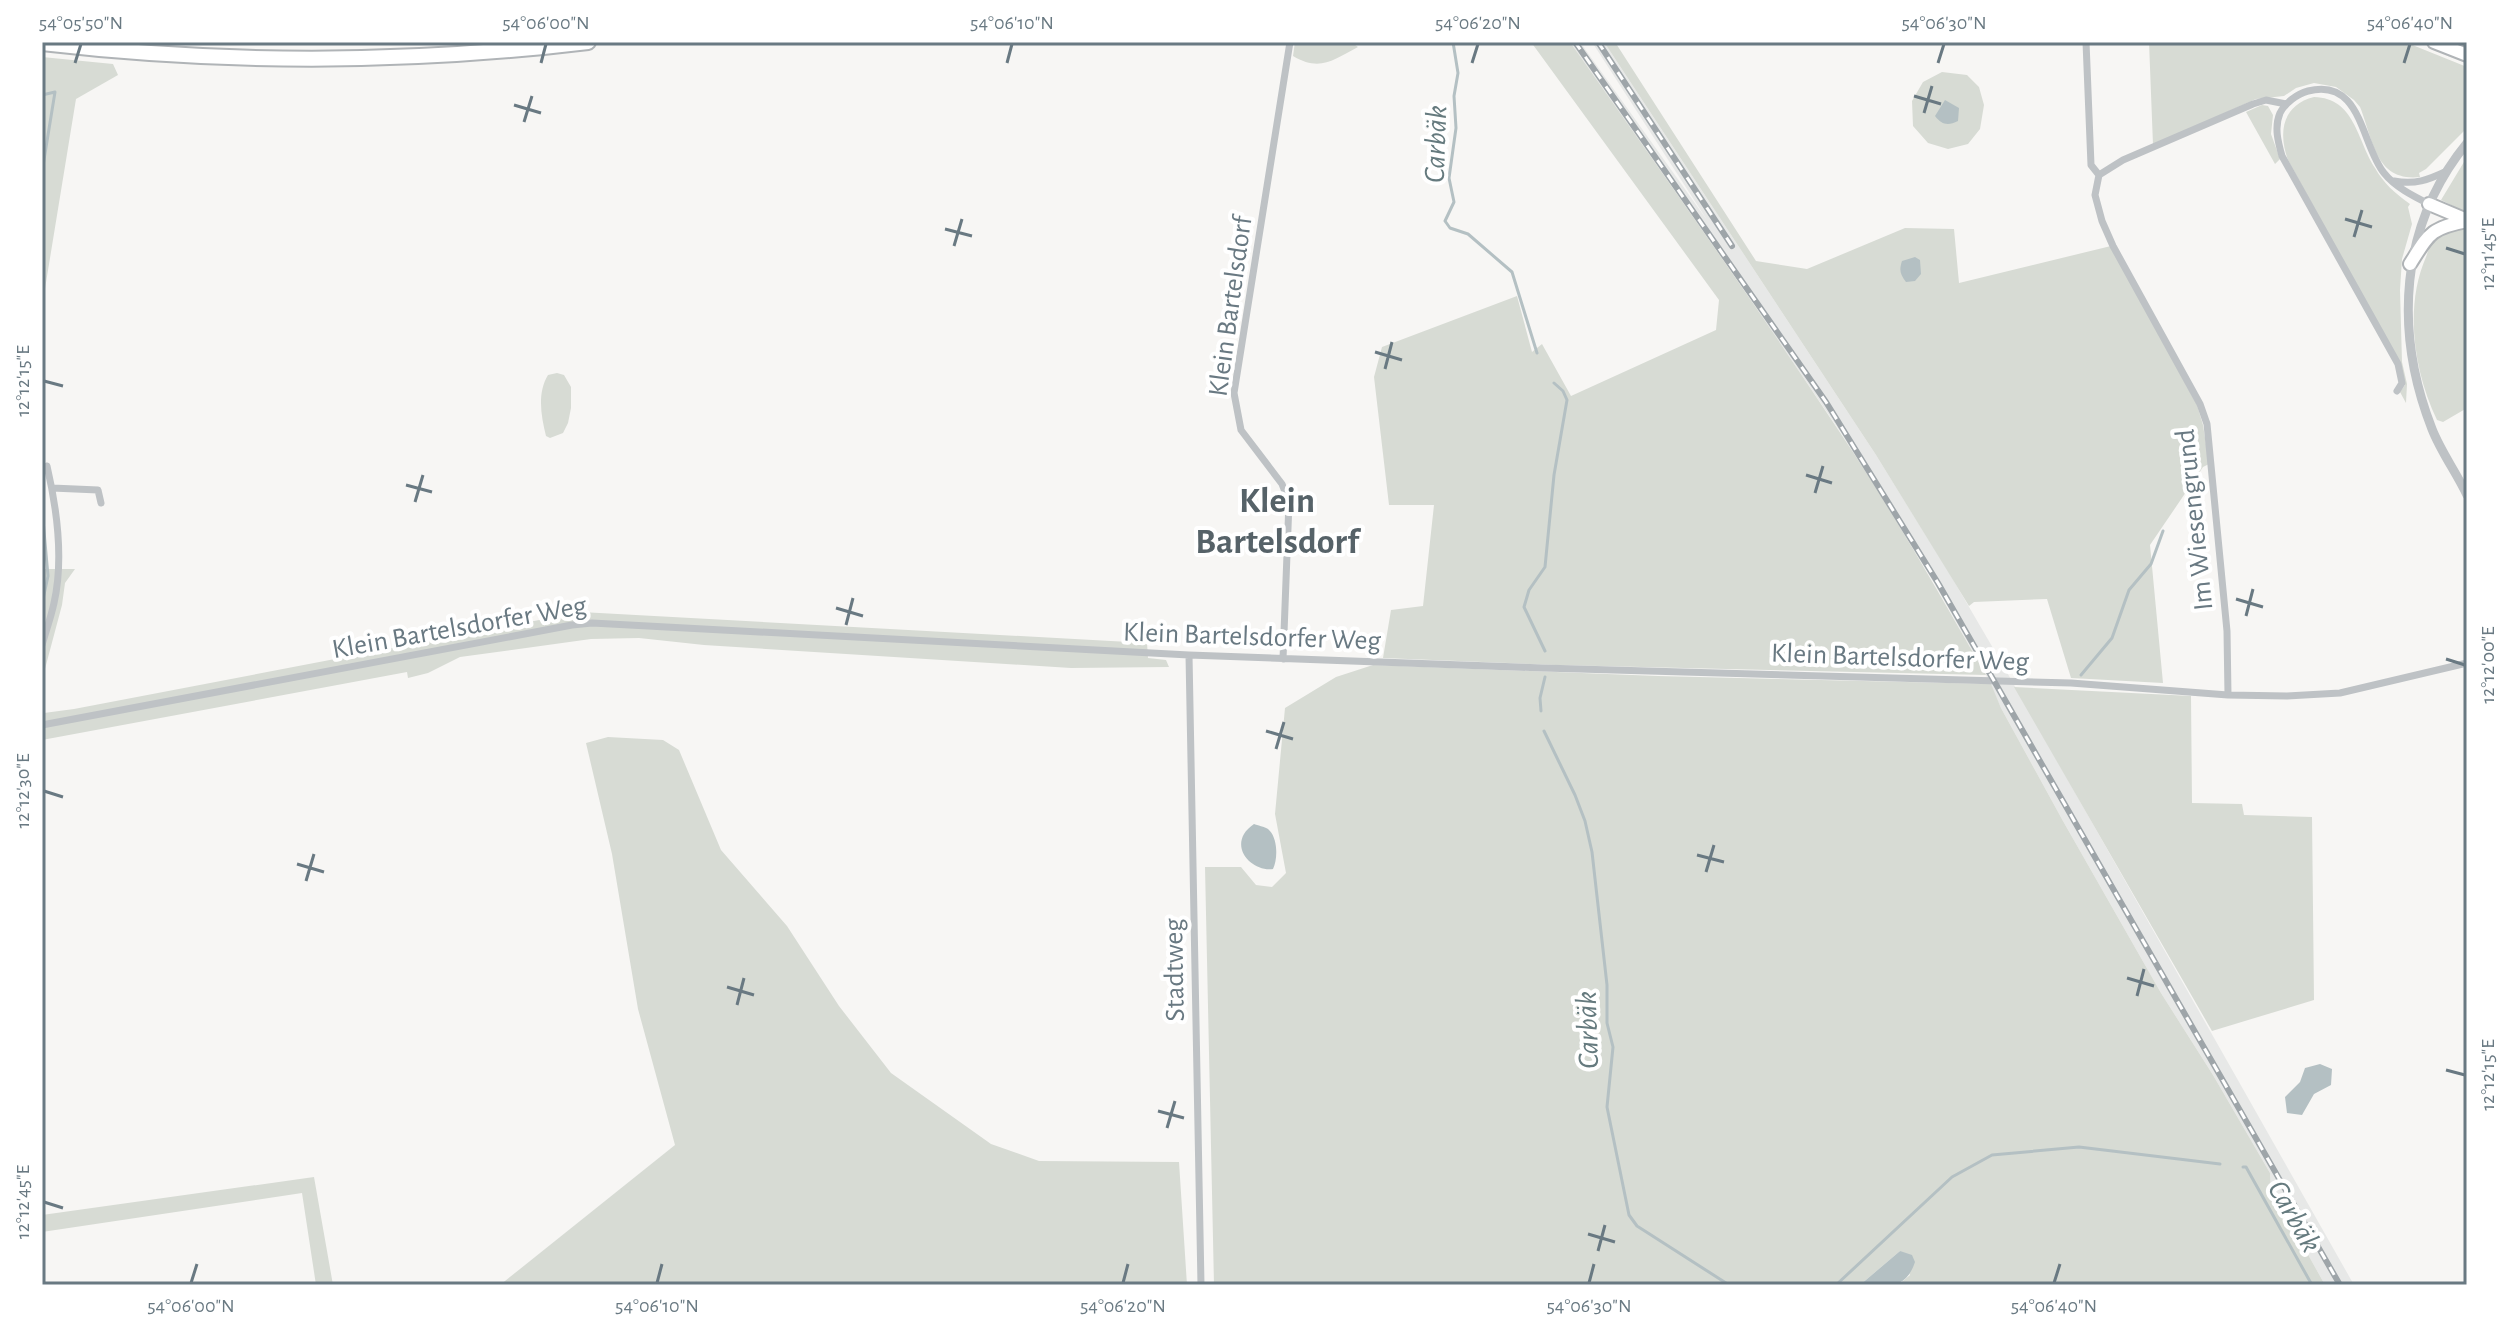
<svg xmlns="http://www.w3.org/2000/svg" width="2509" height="1327" font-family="'Alegreya Sans',sans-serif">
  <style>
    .built { fill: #e7e8e7 }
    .green { fill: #d7dbd4 }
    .water { fill: #b4c0c3 }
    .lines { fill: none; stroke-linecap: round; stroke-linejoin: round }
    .stream { stroke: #b4c0c3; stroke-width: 3 }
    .trunk-casing { stroke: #b0b4b7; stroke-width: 16 }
    .motorway-casing { stroke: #b0b4b7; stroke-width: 18 }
    .minor { stroke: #bec2c5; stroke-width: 7 }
    .tertiary { stroke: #bec2c5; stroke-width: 9 }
    .trunk { stroke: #fff; stroke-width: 12 }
    .motorway { stroke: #fff; stroke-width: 14 }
    .rail-casing { stroke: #9ea5a9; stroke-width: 6 }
    .rail { stroke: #fff; stroke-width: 3; stroke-dasharray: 9; stroke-linecap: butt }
    .ticks { fill: none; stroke: #697982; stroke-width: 3 }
    .labels { text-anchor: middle; stroke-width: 8; stroke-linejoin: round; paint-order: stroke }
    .street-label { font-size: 28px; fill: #697982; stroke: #fff }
    .water-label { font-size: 30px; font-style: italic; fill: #657a7e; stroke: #fff }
    .district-label { font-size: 36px; font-weight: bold; fill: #566268; stroke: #fff }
    .neatline { fill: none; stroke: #697982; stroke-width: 3 }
    .ticks-label { font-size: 20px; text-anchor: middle; fill: #697982 }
  </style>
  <rect width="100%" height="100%" fill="#f7f6f4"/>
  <path class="built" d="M 1570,42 L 1580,42 L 1707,220 L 1592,42 L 1604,42 L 1876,455 L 1948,571 L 2000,660 L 2354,1285 L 2325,1285 L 2271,1188 L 2270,1173 L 2213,1075 L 2161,993 L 2063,821 L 2001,708 L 1986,675 L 1934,583 L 1841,433 L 1738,281 Z"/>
  <path class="green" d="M 1295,42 L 1351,42 L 1358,47 C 1333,60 1320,72 1293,56 Z
    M 1531,42 L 1570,42 C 1661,171 1752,299 1839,431 C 1892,510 1939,593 1986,675 L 1556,665 L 1383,658 L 1391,610 L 1423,606 L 1434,505 L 1389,505 L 1374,377 L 1382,347 L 1517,296 L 1532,352 L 1542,344 L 1571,396 L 1716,330 L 1719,300 Z
    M 1604,42 L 1615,42 L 1756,261 L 1807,269 L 1905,228 L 1954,229 L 1959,283 L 2111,246 L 2197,405 L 2203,425 L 2209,464 L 2203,467 L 2150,545 L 2163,683 L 2071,678 L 2047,599 L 1974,602 L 1969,606 L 1876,455 Z
    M 2149,42 L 2405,42 L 2467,67 L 2467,128 L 2426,169 L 2419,173 L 2420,177 C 2375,182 2373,139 2360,107 L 2354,100 L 2336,87 L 2314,83 L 2296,88 L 2284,96 L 2256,99 L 2153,145 Z
    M 42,57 L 113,64 L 118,75 L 76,99 L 42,307 Z
    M 1942,72 L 1967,75 L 1979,87 L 1984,105 L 1980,129 L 1968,144 L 1948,149 L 1928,143 L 1913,126 L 1912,101 L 1923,82 Z
    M 2314,97 C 2355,98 2357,140 2375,168 C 2384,184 2395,193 2410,204 L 2408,207 L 2412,224 L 2402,259 L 2400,290 L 2402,362 L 2407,384 L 2406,403 L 2400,392 L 2405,385 L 2399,363 L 2288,160 C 2278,133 2282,105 2314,97 Z
    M 2262,105 L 2268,106 L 2273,115 L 2271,134 L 2280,159 L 2275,164 L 2246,112 Z
    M 2467,157 L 2467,213 L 2441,200 Z
    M 2461,227 L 2467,228 L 2467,408 L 2443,422 L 2437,420 C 2414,372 2404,307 2426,257 C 2429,249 2431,240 2438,235 C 2443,230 2454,229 2461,227 Z
    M 557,373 L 564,375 L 571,387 L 571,408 L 568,423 L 563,433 L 550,438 L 546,436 C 541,416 537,393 548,375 Z
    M 42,569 L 75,569 L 65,583 L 62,605 L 42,680 Z
    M 581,612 L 1147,643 L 1148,658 L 1166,660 L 1169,667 L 1071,668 L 704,645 L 639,638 L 591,639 L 460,657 L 428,673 L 408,678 L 407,672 L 42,740 L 42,710 L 44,713 L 74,709 Z
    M 1373,665 L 1658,676 L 1991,684 L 2001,708 L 2063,821 L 2161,993 L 2213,1075 L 2270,1173 L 2271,1188 L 2325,1285 L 1898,1285 L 1910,1275 L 1900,1251 L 1860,1285 L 1214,1285 L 1205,867 L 1241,867 L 1256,885 L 1272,887 L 1286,873 L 1275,814 L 1285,708 L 1336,677 Z
    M 2014,687 L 2191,696 L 2192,803 L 2242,804 L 2244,815 L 2312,817 L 2314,1000 L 2212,1031 Z
    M 608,737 L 663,740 L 679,750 L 721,850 L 787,926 L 839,1006 L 891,1073 L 991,1144 L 1039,1161 L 1179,1162 L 1187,1285 L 500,1285 L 675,1145 L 638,1009 L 612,854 L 586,743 Z
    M 314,1177 L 333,1285 L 316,1285 L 302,1193 L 42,1232 L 42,1215 Z"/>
  <path class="water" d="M 1945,100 L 1959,108 L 1958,121 C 1948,126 1942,125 1935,116 Z
    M 1915,257 L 1920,260 L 1921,274 L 1915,281 L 1906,282 C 1900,274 1899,270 1902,261 Z
    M 1254,824 C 1257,825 1265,827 1268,829 C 1278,837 1278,859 1273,869 C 1256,872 1233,853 1244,834 C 1246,830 1250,827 1254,824 Z
    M 2320,1064 L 2332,1069 L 2331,1085 L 2314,1094 L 2302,1115 L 2287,1113 L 2285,1097 L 2300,1082 L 2305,1068 Z
    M 1900,1251 L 1912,1255 L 1915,1262 C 1905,1292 1886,1285 1860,1285 Z"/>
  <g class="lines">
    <path class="stream" d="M 1453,42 L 1458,73 L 1454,96 L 1456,128 L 1449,178 L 1454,202 L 1445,221 L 1450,228 L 1468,234 L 1512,272 L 1537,353
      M 42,95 L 55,92 L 42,172
      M 42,509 L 48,576 L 42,604
      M 1545,651 L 1524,607 L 1529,590 L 1545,567 L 1554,475 L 1567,400 L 1563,391 L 1554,383
      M 2081,675 L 2112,638 L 2129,590 L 2151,564 L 2163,531
      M 1541,711 L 1540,698 L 1545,677
      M 1544,731 L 1575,795 L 1585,821 L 1592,852 L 1607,985 L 1607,1023 L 1613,1047 L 1607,1107 L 1629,1215 L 1637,1226 L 1726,1283
      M 2243,1167 L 2246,1167 L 2312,1285
      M 1836,1285 L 1952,1177 L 1992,1155 L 2079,1147 L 2220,1164"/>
    <g class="trunk-casing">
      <path id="trunk" d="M 2434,42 L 2467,55
        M 2429,204 L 2467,220
        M 2410,264 C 2429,234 2430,228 2467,221"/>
    </g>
    <g class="motorway-casing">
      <path id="motorway" d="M 42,43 C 224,64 406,64 588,42"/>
    </g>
    <path class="minor" d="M 2086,42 L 2091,165 L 2099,175 L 2095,195 L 2102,221 L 2113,246 L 2200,404 L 2207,424 L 2227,631 L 2228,695
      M 2099,175 L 2123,160 L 2253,104 L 2266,100 L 2286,104
      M 2394,181 C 2415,185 2428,180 2447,171
      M 2397,391 L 2402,383 L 2398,364 L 2282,156 C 2278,142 2274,127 2280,113 C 2285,103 2297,94 2308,91 C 2362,77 2361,145 2384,173 C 2395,187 2413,196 2429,204
      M 52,488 L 98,490 L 101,503
      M 42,645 C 46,631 51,617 54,603 C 64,559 57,509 47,466
      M 1189,655 L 1201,1285
      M 1283,659 L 1289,502 L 1282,484 L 1241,430 L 1234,393 L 1290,42
      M 42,725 L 572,625 L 592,623 L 1189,655 L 1543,668 L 2071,683 L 2228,695 L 2287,696 L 2340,693 L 2467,663"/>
    <path class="tertiary" d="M 2467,143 C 2399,226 2394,332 2432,429 C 2441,452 2456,472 2467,495"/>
    <use href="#trunk" class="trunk"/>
    <use href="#motorway" class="motorway"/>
    <g class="rail-casing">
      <path id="rail" d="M 1575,42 L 1826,402 L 1938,583 L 2340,1285
        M 1598,42 L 1732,246"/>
    </g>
    <use href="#rail" class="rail"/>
  </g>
  <path class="ticks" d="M 75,63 L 81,44M 541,63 L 546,44M 1007,63 L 1012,44M 1472,63 L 1478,44M 1938,63 L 1944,44M 2404,63 L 2410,44M 1914,96 L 1941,104M 514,105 L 541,113M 1924,113 L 1932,86M 524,122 L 532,96M 2345,219 L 2372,227M 945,229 L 972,236M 2354,237 L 2362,210M 954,246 L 962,219M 2446,248 L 2465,254M 1375,352 L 1402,360M 1385,369 L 1392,342M 44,381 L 63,386M 1806,475 L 1832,483M 406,485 L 432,492M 1815,493 L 1823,466M 415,502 L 423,475M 2236,599 L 2263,607M 836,608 L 863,616M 2246,616 L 2253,589M 846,625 L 853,598M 2446,659 L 2465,665M 1266,731 L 1293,739M 1276,749 L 1284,722M 44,791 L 63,797M 1697,855 L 1724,862M 297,864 L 324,872M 1706,872 L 1714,845M 306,881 L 314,854M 2127,978 L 2154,986M 727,987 L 754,995M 2137,996 L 2144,969M 737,1005 L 744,978M 2446,1070 L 2465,1075M 1158,1111 L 1184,1118M 1167,1128 L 1175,1101M 44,1202 L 63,1208M 1588,1234 L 1615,1242M 1598,1251 L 1605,1225M 191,1283 L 197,1264M 657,1283 L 662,1264M 1123,1283 L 1128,1264M 1589,1283 L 1594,1264M 2054,1283 L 2060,1264"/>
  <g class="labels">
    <g class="street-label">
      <text transform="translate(1229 306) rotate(-82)" y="10">Klein Bartelsdorf</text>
      <text transform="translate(2193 520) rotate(-96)" y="10">Im Wiesengrund</text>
      <text transform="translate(459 626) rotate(-10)" y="10">Klein Bartelsdorfer Weg</text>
      <text transform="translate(1252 635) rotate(2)" y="10">Klein Bartelsdorfer Weg</text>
      <text transform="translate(1900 656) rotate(2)" y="10">Klein Bartelsdorfer Weg</text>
      <text transform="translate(1173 970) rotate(-91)" y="10">Stadtweg</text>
    </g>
    <g class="water-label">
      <text transform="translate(1435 144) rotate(-88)" y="10">Carbäk</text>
      <text transform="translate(1587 1030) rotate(-92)" y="10">Carbäk</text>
      <text transform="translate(2295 1216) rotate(60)" y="10">Carbäk</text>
    </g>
    <g class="district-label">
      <text x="1277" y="512">Klein<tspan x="1277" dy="41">Bartelsdorf</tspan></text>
    </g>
  </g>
  <rect width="2509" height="1327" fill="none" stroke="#ffffff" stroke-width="88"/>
  <rect x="44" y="44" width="2421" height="1239" class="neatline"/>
  <g class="ticks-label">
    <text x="81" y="29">54°05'50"N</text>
    <text x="546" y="29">54°06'00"N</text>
    <text x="1012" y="29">54°06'10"N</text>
    <text x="1478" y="29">54°06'20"N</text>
    <text x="1944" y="29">54°06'30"N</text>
    <text x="2410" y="29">54°06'40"N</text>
    <text transform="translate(2487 254) rotate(-90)" y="7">12°11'45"E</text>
    <text transform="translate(22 381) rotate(-90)" y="7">12°12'15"E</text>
    <text transform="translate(2487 665) rotate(-90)" y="7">12°12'00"E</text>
    <text transform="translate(22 791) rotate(-90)" y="7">12°12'30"E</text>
    <text transform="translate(2487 1075) rotate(-90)" y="7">12°12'15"E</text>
    <text transform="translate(22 1202) rotate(-90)" y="7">12°12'45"E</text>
    <text x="191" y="1312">54°06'00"N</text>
    <text x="657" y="1312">54°06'10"N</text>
    <text x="1123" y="1312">54°06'20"N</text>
    <text x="1589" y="1312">54°06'30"N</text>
    <text x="2054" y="1312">54°06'40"N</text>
  </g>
</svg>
